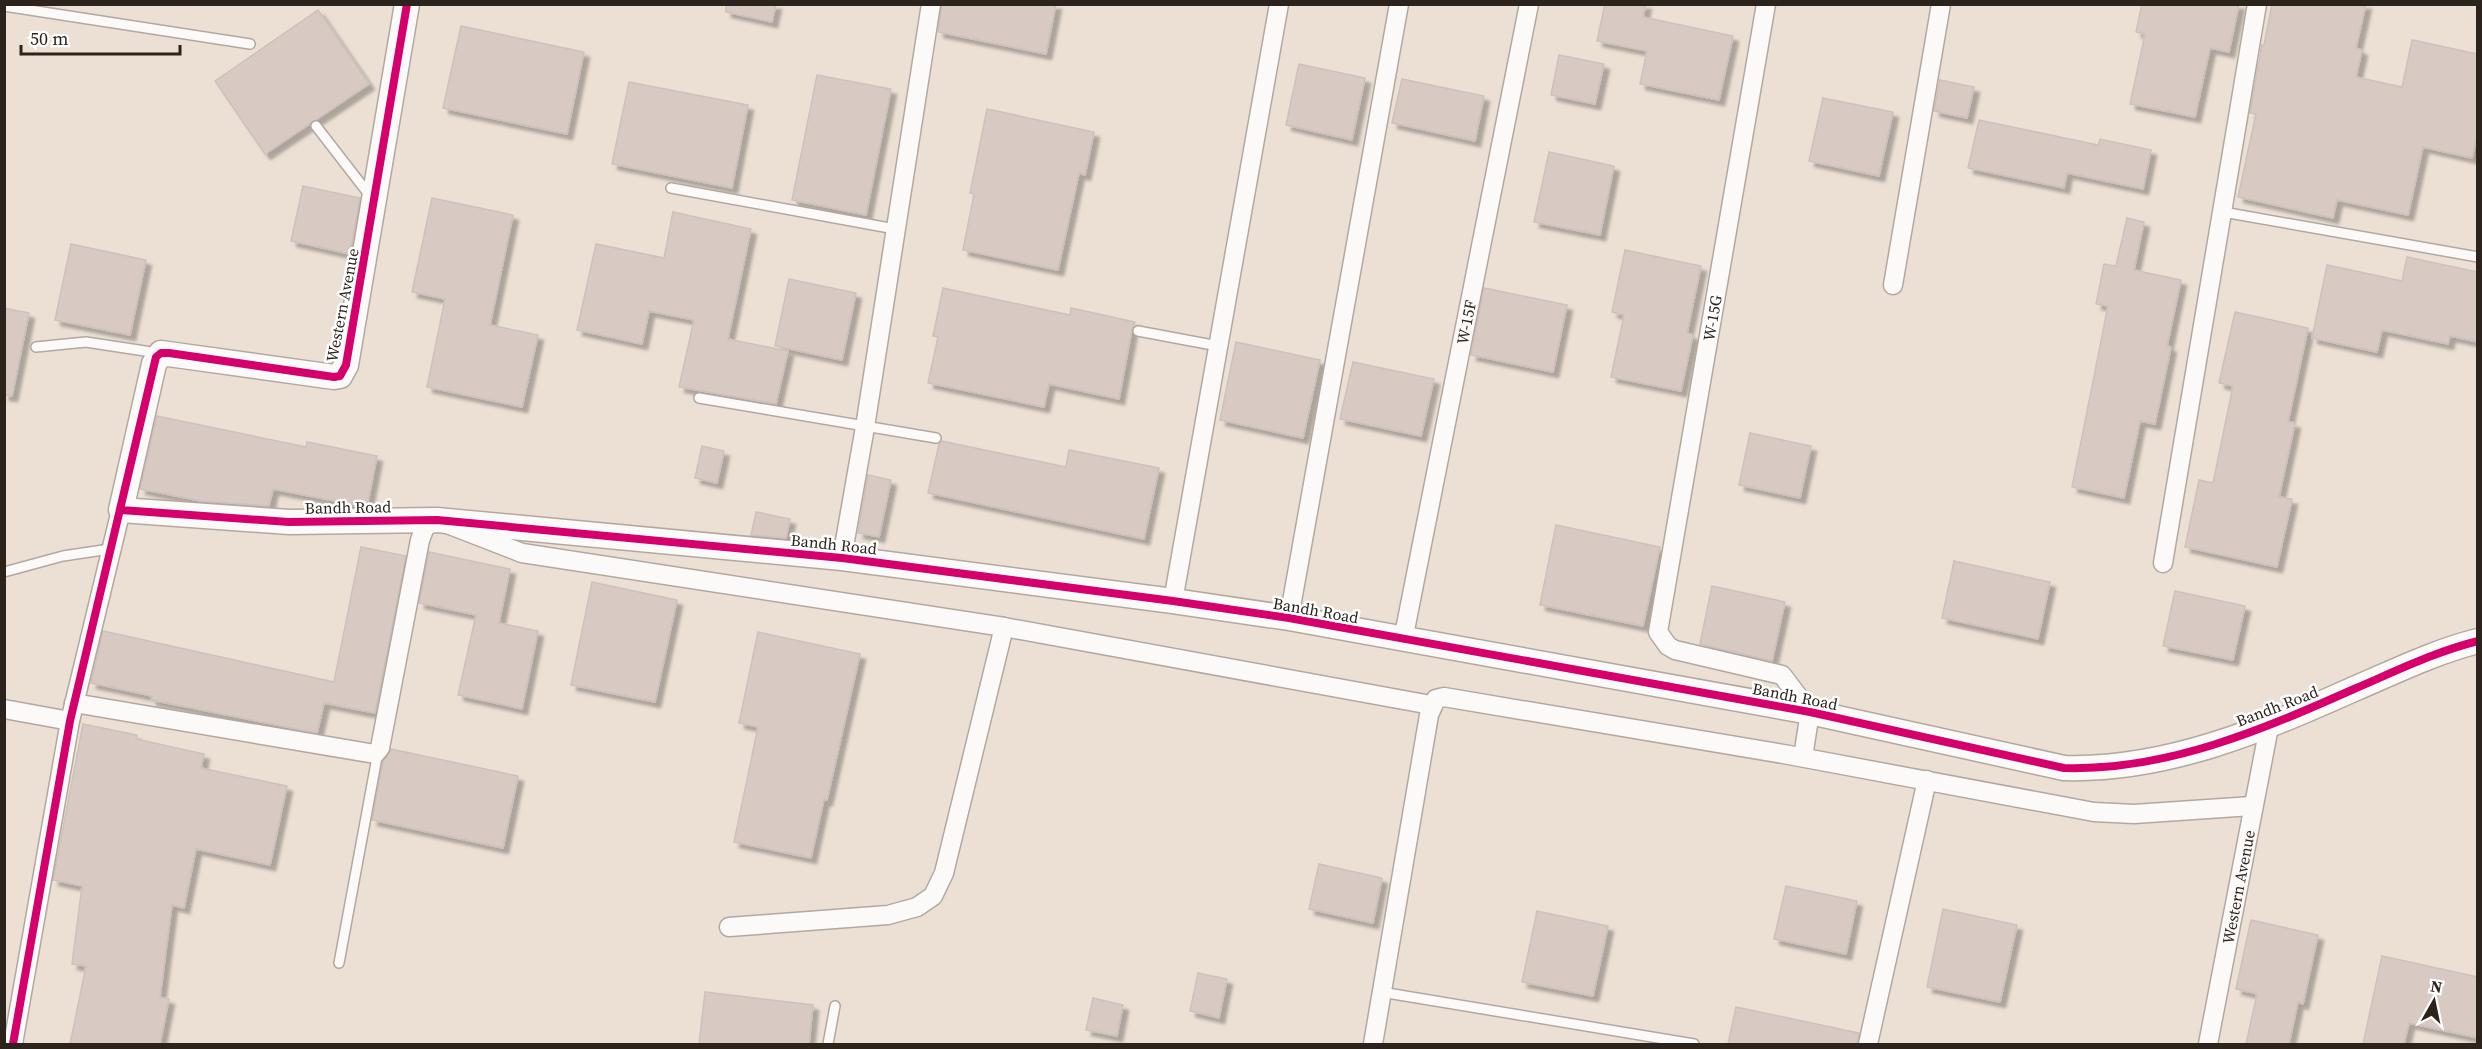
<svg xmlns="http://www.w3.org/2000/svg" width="2482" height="1049" font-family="'Source Serif 4',serif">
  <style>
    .building { fill: #d9c9c3; stroke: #ccc1bc; stroke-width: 1.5; filter: url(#shadow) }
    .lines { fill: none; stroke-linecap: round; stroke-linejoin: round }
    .lane-casing { stroke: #b2a8a0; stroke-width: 12 }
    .street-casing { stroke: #b2a8a0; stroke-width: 21 }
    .secondary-casing { stroke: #b2a8a0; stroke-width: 27 }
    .lane { stroke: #fcfaf9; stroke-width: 9 }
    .street { stroke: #fcfaf9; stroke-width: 18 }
    .secondary { stroke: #fcfaf9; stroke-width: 24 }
    .cycleway-casing { stroke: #fff; stroke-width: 11 }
    .cycleway { stroke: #d6006c; stroke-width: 8 }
    .labels { text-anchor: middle; stroke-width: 5; stroke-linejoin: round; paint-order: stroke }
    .street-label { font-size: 16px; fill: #2b231c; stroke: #fff }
  </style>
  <defs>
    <filter id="shadow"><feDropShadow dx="5.5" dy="5.5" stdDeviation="1.5" flood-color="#0004"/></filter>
  </defs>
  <rect width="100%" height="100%" fill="#ece0d5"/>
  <path class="building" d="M 726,4 L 776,4 L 772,22 L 726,12 Z
    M 942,4 L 1056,4 L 1046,54 L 938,32 Z
    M 1605,4 L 1646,4 L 1643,17 L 1733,36 L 1719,100 L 1640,84 L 1647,51 L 1597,41 Z
    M 2142,4 L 2239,4 L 2229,52 L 2210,48 L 2195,117 L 2130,104 L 2145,34 L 2136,32 Z
    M 2272,4 L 2366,4 L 2356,48 L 2362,50 L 2356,77 L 2402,87 L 2412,40 L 2478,54 L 2478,130 L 2472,158 L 2423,147 L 2408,215 L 2337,200 L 2333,218 L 2238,197 L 2256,114 L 2250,113 L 2262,45 L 2264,45 Z
    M 318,10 L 369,84 L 265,154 L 215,81 Z
    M 461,26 L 584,52 L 567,134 L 443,108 Z
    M 1559,55 L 1604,64 L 1595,104 L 1551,95 Z
    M 1299,64 L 1365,78 L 1352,140 L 1286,125 Z
    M 817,75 L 891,89 L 866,215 L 792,200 Z
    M 1402,79 L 1484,96 L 1475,141 L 1392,123 Z
    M 1940,80 L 1974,87 L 1967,118 L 1934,111 Z
    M 629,82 L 748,105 L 732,188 L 612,164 Z
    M 1823,98 L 1893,112 L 1879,176 L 1809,161 Z
    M 987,109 L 1094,132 L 1085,175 L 1079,173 L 1058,270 L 963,250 L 974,194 L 970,193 Z
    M 1979,120 L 2098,145 L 2100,139 L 2151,150 L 2143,189 L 2067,173 L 2064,188 L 1968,168 Z
    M 1549,152 L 1614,166 L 1600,235 L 1534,222 Z
    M 303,186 L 360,198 L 350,254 L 291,241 Z
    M 432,198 L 513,215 L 490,325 L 538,335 L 522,407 L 427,387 L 445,299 L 412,292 Z
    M 673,212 L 751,229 L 728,339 L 788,351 L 776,404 L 679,387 L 694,320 L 649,311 L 642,344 L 577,330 L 596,244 L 664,258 Z
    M 2127,218 L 2144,222 L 2134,270 L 2181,280 L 2167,346 L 2171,347 L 2155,424 L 2140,421 L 2124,498 L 2072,487 L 2108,306 L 2096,304 L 2104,264 L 2116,266 Z
    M 71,244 L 146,260 L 130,335 L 55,320 Z
    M 1625,250 L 1701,266 L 1687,333 L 1693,335 L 1681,391 L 1611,377 L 1624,315 L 1612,312 Z
    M 2407,257 L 2478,272 L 2478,342 L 2450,336 L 2448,344 L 2382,330 L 2377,352 L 2312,338 L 2327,265 L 2402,281 Z
    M 789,279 L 856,293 L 842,360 L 775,346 Z
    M 943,288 L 1070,315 L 1071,308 L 1135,322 L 1132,329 L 1119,399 L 1049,384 L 1044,407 L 928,383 L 938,337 L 933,336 Z
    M 1484,288 L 1567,305 L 1553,372 L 1471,355 Z
    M 4,308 L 29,313 L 12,396 L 4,395 Z
    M 2235,312 L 2308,328 L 2288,422 L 2295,423 L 2279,497 L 2292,499 L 2277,567 L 2185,547 L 2199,480 L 2213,483 L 2233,386 L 2219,383 Z
    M 1236,342 L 1320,360 L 1303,438 L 1220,420 Z
    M 1353,362 L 1434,379 L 1421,436 L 1340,419 Z
    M 157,416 L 306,447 L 307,442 L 377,456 L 367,507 L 273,489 L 269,506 L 201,501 L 140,489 Z
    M 1750,433 L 1811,446 L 1800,498 L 1739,485 Z
    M 942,441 L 1066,467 L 1069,450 L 1159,468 L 1144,539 L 928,493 L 939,444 Z
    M 702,446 L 724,451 L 717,483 L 695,478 Z
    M 868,475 L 891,480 L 879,537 L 858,533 Z
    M 756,512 L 790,519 L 786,538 L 751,535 Z
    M 1556,525 L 1660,547 L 1643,626 L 1540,605 Z
    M 361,547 L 406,556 L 375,713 L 324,703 L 317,733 L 151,700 L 152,696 L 91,683 L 103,631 L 334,682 Z
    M 429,552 L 510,569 L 499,623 L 538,631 L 522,709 L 458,695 L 476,615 L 419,603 Z
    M 1954,561 L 2050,582 L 2038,639 L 1942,618 Z
    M 592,582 L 677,600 L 655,702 L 571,685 Z
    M 1712,586 L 1785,602 L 1772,661 L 1700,644 Z
    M 2175,591 L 2245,606 L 2233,660 L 2163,646 Z
    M 758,632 L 860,654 L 827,800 L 824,799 L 811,858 L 734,842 L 758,727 L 739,723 Z
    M 83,724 L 137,735 L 136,739 L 204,754 L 201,768 L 287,786 L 270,865 L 196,849 L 184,908 L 172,905 L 160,997 L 169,999 L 160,1044 L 70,1044 L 86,966 L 72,964 L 82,886 L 53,880 Z
    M 391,749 L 518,776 L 503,848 L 372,820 L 383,762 Z
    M 1319,864 L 1382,878 L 1373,923 L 1309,909 Z
    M 1786,886 L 1857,901 L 1846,954 L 1774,939 Z
    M 1943,909 L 2017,925 L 2000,1002 L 1927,987 Z
    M 1537,911 L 1608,926 L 1593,996 L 1522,982 Z
    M 2251,920 L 2318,935 L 2303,1004 L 2298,1002 L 2289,1044 L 2246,1044 L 2257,994 L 2236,989 Z
    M 2382,956 L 2478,977 L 2478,1038 L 2409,1023 L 2404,1044 L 2363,1044 Z
    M 1198,973 L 1227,979 L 1219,1018 L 1190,1011 Z
    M 705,992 L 813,1005 L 809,1044 L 699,1044 Z
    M 1093,998 L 1123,1005 L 1117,1036 L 1086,1030 Z
    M 1736,1007 L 1859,1033 L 1857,1044 L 1728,1044 Z"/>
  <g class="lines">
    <g class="lane-casing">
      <path id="lane" d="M 4,6 L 250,44
        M 316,126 L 371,197
        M 671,188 L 895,229
        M 2223,212 L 2478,257
        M 1138,331 L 1218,346
        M 36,347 L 86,342 L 158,353
        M 699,398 L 936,438
        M 4,572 L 63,556 L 110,549
        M 339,963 L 378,752
        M 1381,992 L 1694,1044
        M 828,1044 L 835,1006"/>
    </g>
    <g class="street-casing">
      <g id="street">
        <path d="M 1766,4 L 1658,632 L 1668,646 L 1675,650 L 1782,675 L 1810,712 L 1803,757"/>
        <path d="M 1893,285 L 1941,4"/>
        <path d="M 842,558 L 865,427 L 931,4"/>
        <path d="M 2163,563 L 2257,4"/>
        <path d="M 1173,601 L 1279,4"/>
        <path d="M 1289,618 L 1399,4"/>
        <path id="s1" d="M 1403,640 L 1529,4"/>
        <path d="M 74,703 L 375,754 L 380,748 L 420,540 L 425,527 L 437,520 L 522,553 L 1004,627 L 1431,705"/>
        <path d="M 4,709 L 70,721"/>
        <path d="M 729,927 L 888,915 L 917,907 L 933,896 L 944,873 L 1004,627"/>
        <path d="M 13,1044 L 70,721 L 121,510"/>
        <path d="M 1373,1044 L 1429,715 L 1436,699 L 1444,697 L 1789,755 L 2094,812 L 2134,814 L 2252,806"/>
        <path d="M 1868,1044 L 1927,780"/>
        <path id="s2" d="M 2208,1044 L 2269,727"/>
      </g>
    </g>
    <g class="secondary-casing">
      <path id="secondary" d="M 407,4 L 346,365 L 340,376 L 334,377 L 161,353 L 154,364 L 121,510 L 289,522 L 437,520 L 842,558 L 1173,601 L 1289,618 L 1810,712 L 2064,768 C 2166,771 2262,730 2354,689 C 2394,672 2434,652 2478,641"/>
    </g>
    <use href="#lane" class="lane"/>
    <use href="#street" class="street"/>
    <use href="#secondary" class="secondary"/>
    <g class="cycleway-casing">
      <path id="cycleway" d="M 121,510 L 289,522 L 437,520 L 842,558 L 1173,601 L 1289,618 L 1810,712 L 2064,768 C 2166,771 2262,730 2354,689 C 2394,672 2434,652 2478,641
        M 13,1044 L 70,721 L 156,357 L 161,353 L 169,353 L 334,377 L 340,376 L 346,365 L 407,4"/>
    </g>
    <use href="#cycleway" class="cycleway"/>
  </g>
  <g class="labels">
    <g class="street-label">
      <text transform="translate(342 305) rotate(-79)" y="6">Western Avenue</text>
      <text transform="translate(1712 318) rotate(-80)" y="6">W-15G</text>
      <text dy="6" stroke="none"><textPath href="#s1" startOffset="324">W-15F</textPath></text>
      <text transform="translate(348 507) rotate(-1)" y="6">Bandh Road</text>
      <text transform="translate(834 544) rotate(6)" y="6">Bandh Road</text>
      <text transform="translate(1316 610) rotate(10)" y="6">Bandh Road</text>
      <text transform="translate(1795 696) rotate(11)" y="6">Bandh Road</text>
      <text transform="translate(2277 706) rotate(-21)" y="6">Bandh Road</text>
      <text dy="6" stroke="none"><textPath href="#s2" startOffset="160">Western Avenue</textPath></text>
    </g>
  </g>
  <rect width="2482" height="1049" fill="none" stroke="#2b231c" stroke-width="12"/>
  <g transform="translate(2434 1001) rotate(9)" stroke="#ffffff" stroke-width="4.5" paint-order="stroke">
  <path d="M0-4.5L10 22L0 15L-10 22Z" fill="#2b231c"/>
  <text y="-9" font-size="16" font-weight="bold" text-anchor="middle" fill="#2b231c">N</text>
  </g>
  <path d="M21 45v9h159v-9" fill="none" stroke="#2b231c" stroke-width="3"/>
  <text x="30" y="45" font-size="18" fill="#2b231c" stroke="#ffffff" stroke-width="4.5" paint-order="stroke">50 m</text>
</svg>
